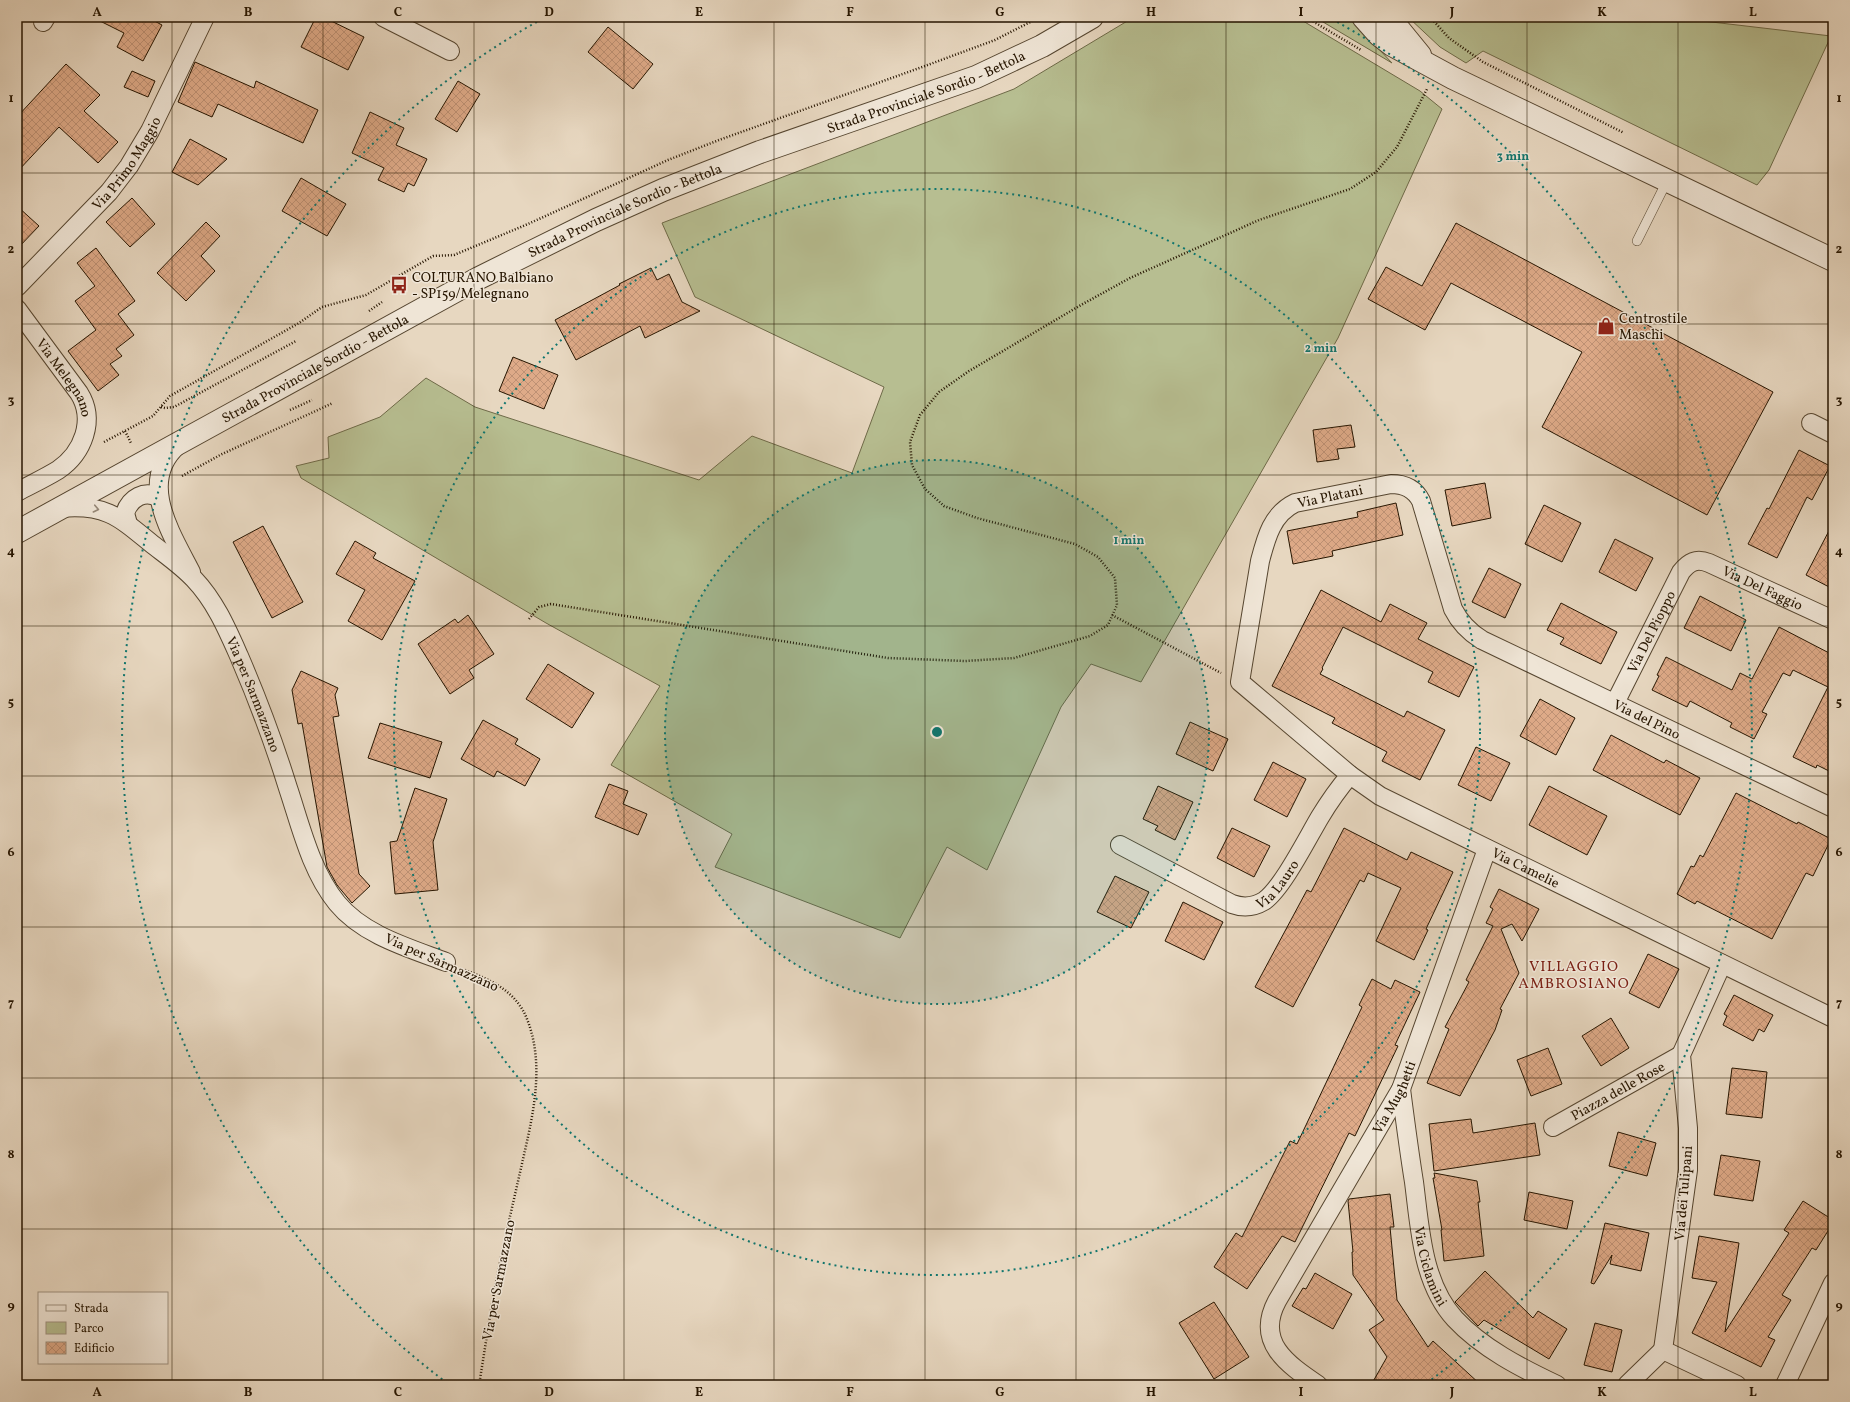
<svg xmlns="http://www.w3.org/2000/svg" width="1850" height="1402" font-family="Vollkorn,serif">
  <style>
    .green { fill: #b7be91; stroke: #6e6a48 }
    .building { fill: url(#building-cross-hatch); stroke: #261500 }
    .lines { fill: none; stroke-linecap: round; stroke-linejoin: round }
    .service-casing { stroke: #564630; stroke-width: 10 }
    .minor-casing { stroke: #564630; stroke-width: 20 }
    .tertiary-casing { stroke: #564630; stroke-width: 24 }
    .path { stroke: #261500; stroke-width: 2.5; stroke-dasharray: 1 2; stroke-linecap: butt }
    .service { stroke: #efe5d6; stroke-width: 9 }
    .minor { stroke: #efe5d6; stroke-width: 18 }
    .tertiary { stroke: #efe5d6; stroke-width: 22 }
    .oneway { stroke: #958776 }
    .grid { fill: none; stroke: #261500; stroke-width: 1; stroke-opacity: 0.55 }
    .ring { fill: none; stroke: #0f766e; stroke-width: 2; stroke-dasharray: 2 4 }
    .labels { text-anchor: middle; stroke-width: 3; stroke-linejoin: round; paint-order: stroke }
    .street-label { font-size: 14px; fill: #261500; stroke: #efe5d6 }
    .poi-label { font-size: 14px; fill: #261500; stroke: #efe5d6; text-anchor: start }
    .neighbourhood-label { font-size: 15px; letter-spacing: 1px; fill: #7a1f14; stroke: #efe5d6 }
    .centre { fill: #0f766e; stroke: #efe5d6; stroke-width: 2 }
    .ring-label { font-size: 12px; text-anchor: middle; font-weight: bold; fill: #0f766e; stroke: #efe5d6; stroke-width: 3; stroke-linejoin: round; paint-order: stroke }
    .neatline { fill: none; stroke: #261500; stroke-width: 1.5 }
    .grid-label { font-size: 13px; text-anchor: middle; font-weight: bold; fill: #261500 }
  </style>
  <defs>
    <pattern id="building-cross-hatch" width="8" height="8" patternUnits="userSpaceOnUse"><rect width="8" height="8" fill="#deaa88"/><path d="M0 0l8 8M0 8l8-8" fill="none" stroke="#be9174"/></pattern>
  </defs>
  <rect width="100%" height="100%" fill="#e7d7c0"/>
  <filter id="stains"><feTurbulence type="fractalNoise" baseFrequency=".005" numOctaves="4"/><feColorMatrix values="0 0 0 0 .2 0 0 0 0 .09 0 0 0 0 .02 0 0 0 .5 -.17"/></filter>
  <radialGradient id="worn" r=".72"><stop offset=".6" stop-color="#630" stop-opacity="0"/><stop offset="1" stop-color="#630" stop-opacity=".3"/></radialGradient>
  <path class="green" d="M 1134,17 L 1260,17 L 1279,19 L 1298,18 L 1420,91 L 1442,109 L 1338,338 L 1141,682 L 1091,664 L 1061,707 L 987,870 L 947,847 L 900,938 L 715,867 L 732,834 L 611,765 L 660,686 L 546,623 L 301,478 L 296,466 L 329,458 L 328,437 L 380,417 L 426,378 L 475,407 L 699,480 L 752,436 L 852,473 L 884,387 L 695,297 L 662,223 L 1014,89 Z
    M 1317,17 L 1349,17 L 1392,63 L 1318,19 Z
    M 1408,17 L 1669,17 L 1831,36 L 1769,170 L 1757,185 L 1483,51 L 1466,63 L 1440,47 Z"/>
  <path class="building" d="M 92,17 L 147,17 L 162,25 L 143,61 L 117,47 L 124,33 Z
    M 316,17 L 323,17 L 364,37 L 348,70 L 301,47 Z
    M 608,27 L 653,64 L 633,89 L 588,52 Z
    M 195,62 L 254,88 L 256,81 L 318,110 L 303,143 L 218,104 L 212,117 L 178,102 Z
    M 66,64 L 100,95 L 84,111 L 118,142 L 98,163 L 59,127 L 17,172 L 17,117 Z
    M 132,71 L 155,81 L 148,97 L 124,87 Z
    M 458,81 L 480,94 L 457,132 L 435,119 Z
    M 370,112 L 404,128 L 396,145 L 427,159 L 414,186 L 408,183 L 404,192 L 378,180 L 384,168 L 352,153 Z
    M 190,139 L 227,159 L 198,185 L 172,172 Z
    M 301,178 L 346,204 L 327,236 L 282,211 Z
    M 132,198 L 155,224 L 130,247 L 106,222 Z
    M 17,206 L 39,226 L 17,249 Z
    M 206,222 L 220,236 L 201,256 L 215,271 L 186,301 L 157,273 Z
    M 1456,223 L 1773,392 L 1707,515 L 1542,427 L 1582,352 L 1451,283 L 1425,330 L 1368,299 L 1386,267 L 1422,286 Z
    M 96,248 L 135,301 L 118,314 L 134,335 L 116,349 L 122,356 L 110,364 L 119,375 L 98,391 L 68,351 L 96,330 L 75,301 L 95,286 L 77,263 Z
    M 651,268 L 657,280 L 669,274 L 682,302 L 700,311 L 645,338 L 640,326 L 576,360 L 555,320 L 620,285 L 619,284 Z
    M 513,357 L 558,375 L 544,409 L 499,391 Z
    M 1351,425 L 1355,447 L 1337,449 L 1339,459 L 1317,462 L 1313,430 Z
    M 1799,450 L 1830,466 L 1812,500 L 1807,497 L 1777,558 L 1748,544 L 1767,508 L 1769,509 Z
    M 1485,483 L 1491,518 L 1452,526 L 1445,490 Z
    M 1396,503 L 1403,535 L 1332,551 L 1333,556 L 1293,564 L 1287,531 L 1358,517 L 1357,512 Z
    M 1544,505 L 1581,523 L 1562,562 L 1525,544 Z
    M 1833,523 L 1833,589 L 1806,575 Z
    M 263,526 L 303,602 L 272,618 L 233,542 Z
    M 1615,539 L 1653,558 L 1636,591 L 1599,572 Z
    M 355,541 L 376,553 L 373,558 L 415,581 L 382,640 L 348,621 L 365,590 L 336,574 Z
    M 1489,568 L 1521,584 L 1505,618 L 1472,602 Z
    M 1321,590 L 1381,622 L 1390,604 L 1427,623 L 1418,639 L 1474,667 L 1459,697 L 1428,682 L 1433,672 L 1343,627 L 1322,668 L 1323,669 L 1320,674 L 1404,717 L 1407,711 L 1445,730 L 1420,780 L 1382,761 L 1387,752 L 1332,723 L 1335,718 L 1272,686 Z
    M 1700,596 L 1746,620 L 1731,651 L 1684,628 Z
    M 1561,603 L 1617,632 L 1601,664 L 1560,644 L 1564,638 L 1547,630 Z
    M 468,615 L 494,654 L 469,670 L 474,678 L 450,694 L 418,644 L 455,619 L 458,623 Z
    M 1779,627 L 1833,655 L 1833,773 L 1817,765 L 1816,768 L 1793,757 L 1828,687 L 1793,670 L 1790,676 L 1783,673 L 1762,712 L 1767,714 L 1754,739 L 1730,727 L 1732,723 L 1690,701 L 1687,707 L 1652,690 L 1659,676 L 1657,675 L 1666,657 L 1732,690 L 1740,673 L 1752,679 Z
    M 548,664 L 594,693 L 572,728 L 526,699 Z
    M 301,671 L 338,688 L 335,695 L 339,716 L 333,717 L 359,874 L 370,886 L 352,903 L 337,885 L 327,867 L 302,723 L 298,724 L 292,690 Z
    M 1540,699 L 1575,718 L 1556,755 L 1520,736 Z
    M 483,720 L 518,739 L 515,744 L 540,759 L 525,786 L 497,771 L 494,777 L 461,759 Z
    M 1190,722 L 1228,739 L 1213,771 L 1176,754 Z
    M 380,723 L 442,742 L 430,778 L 368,758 Z
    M 1611,735 L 1664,763 L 1666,760 L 1700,778 L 1680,815 L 1593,770 Z
    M 1476,747 L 1510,763 L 1491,801 L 1458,785 Z
    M 1273,762 L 1306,779 L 1287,817 L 1254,800 Z
    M 609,784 L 628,791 L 623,804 L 647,814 L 638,835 L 595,817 Z
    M 1158,786 L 1193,802 L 1175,840 L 1155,830 L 1158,826 L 1143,819 Z
    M 1549,786 L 1607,816 L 1587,855 L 1529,825 Z
    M 415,788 L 447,799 L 433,842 L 438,890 L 395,894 L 390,842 L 397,841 Z
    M 1736,793 L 1797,824 L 1798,822 L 1831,839 L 1813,876 L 1806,873 L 1772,939 L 1697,901 L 1695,904 L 1677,894 L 1691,866 L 1694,867 L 1700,855 L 1703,857 Z
    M 1232,828 L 1270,846 L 1254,877 L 1217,858 Z
    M 1344,828 L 1407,860 L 1411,852 L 1453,872 L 1426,929 L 1428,930 L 1414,960 L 1376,941 L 1401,888 L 1368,873 L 1364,882 L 1360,880 L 1293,1007 L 1255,987 L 1307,890 L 1311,892 Z
    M 1115,876 L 1149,892 L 1131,928 L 1097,912 Z
    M 1499,889 L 1539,909 L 1522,941 L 1512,924 L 1501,929 L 1519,973 L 1500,1009 L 1502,1010 L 1495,1030 L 1460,1096 L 1427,1083 L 1449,1029 L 1445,1027 L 1469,982 L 1466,980 L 1493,926 L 1486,923 L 1493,909 L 1490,907 Z
    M 1183,902 L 1223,922 L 1204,960 L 1165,941 Z
    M 1648,954 L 1679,969 L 1659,1008 L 1629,993 Z
    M 1372,979 L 1391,989 L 1395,980 L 1420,992 L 1395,1045 L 1398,1046 L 1355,1136 L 1349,1133 L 1295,1242 L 1282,1236 L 1247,1289 L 1214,1267 L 1236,1233 L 1242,1237 L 1290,1141 L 1297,1144 L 1362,1007 L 1359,1005 Z
    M 1734,995 L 1773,1015 L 1764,1032 L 1759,1029 L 1753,1041 L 1723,1025 L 1727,1016 L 1724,1014 Z
    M 1611,1018 L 1629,1048 L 1601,1066 L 1582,1036 Z
    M 1548,1048 L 1562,1084 L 1531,1096 L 1517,1060 Z
    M 1732,1068 L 1767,1072 L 1762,1118 L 1726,1114 Z
    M 1471,1119 L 1473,1133 L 1535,1123 L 1540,1155 L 1434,1171 L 1429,1124 Z
    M 1618,1132 L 1656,1143 L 1647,1176 L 1609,1166 Z
    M 1721,1155 L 1760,1161 L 1753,1201 L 1714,1195 Z
    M 1434,1173 L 1477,1181 L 1480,1202 L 1478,1202 L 1484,1256 L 1444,1261 L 1441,1230 L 1442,1230 L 1433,1178 L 1435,1178 Z
    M 1529,1192 L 1573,1201 L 1567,1229 L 1524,1220 Z
    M 1390,1194 L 1394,1227 L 1390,1227 L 1397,1300 L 1428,1347 L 1433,1341 L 1481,1385 L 1371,1385 L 1387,1357 L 1369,1330 L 1384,1320 L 1353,1275 L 1352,1252 L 1353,1252 L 1348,1201 L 1349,1199 Z
    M 1803,1201 L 1833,1220 L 1833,1223 L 1816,1250 L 1812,1248 L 1782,1295 L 1791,1300 L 1768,1337 L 1775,1340 L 1761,1367 L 1692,1333 L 1717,1282 L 1692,1278 L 1699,1236 L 1739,1243 L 1725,1332 L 1789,1233 L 1784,1230 Z
    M 1605,1223 L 1649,1233 L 1641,1271 L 1610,1264 L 1612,1255 L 1594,1284 L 1591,1283 Z
    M 1485,1271 L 1533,1318 L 1538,1311 L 1567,1329 L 1549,1359 L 1484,1320 L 1478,1326 L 1455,1302 Z
    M 1315,1273 L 1352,1294 L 1333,1329 L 1292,1306 L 1303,1288 L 1306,1289 Z
    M 1214,1302 L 1249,1357 L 1214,1379 L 1179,1323 Z
    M 1595,1323 L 1622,1330 L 1612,1372 L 1584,1365 Z"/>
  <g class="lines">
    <g class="service-casing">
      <path id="service" d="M 1637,241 L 1667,181"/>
    </g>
    <g class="minor-casing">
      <g id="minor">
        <path d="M 383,17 L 450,51"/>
        <path d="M 43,22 L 46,17"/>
        <path id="s1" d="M 17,287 L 109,192 L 129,166 L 150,131 L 205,17"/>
        <path id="s2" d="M 17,309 L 79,393 C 96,420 83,453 58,470 C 45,478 30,485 17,492"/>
        <path d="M 1811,423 L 1833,434"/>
        <path d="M 178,445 C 137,481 171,533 191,572"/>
        <path id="s3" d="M 61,508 C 106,504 119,517 152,544 C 166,555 182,566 194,579 C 215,601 227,629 239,656 C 258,700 274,743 288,788 C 301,827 311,871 337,903 C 363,935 409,948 446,962"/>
        <path d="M 128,524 L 125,513 C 130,498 145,489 159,498"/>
        <path id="s4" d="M 1615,703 L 1681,572 C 1689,562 1696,558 1709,563 L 1833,620"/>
        <path id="s5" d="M 1833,808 L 1482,640 C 1469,632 1460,623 1453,609 L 1421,501 C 1415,489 1404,484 1391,484 L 1295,503 C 1272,514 1266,538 1260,561 L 1240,682 L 1350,775 L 1380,796 L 1833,1018"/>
        <path id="s6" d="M 1120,845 L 1232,904 C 1243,908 1254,907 1264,901 C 1282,889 1308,837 1320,817 C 1329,802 1339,788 1350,775"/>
        <path d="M 1722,964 L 1681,1055 L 1688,1128 L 1688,1170 L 1663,1350 L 1737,1385"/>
        <path id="s7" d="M 1401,1089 C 1405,1120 1409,1151 1414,1182 C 1420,1228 1422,1283 1455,1319 C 1482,1348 1521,1368 1557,1385"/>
        <path id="s8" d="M 1553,1127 L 1681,1055"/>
        <path id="s9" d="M 1318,1385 C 1287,1364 1255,1342 1277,1301 L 1401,1089 L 1487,849"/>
        <path d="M 1627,1385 L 1663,1350"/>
        <path d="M 1785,1385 L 1833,1283"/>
      </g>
    </g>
    <g class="tertiary-casing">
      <g id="tertiary">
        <path d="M 1363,17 L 1379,35 L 1392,45 L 1453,78 L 1833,260"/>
        <path d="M 1389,17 L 1420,55"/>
        <path id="s10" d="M 17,532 L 479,278 L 596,220 L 663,190 L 760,152 L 976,77 L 1042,46 L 1092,17"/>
      </g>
    </g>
    <path class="path" d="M 1309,17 L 1314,22 L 1361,50
      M 1430,17 L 1449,38 L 1483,62 L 1624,133
      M 369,311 L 382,302
      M 161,407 L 165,408 L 174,407 L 296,341
      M 290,410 L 312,400
      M 125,431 L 131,443
      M 104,442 L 153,416 L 170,396 L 299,323 L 322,307 L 366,295 L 433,256 L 454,255 L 528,224 L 668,160 L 719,140 L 925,66 L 995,40 L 1040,17
      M 182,476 L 222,454 L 333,403
      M 1112,615 L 1221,673
      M 529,619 L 539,607 L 551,604 L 888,658 L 965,661 L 1014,658 L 1090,636 L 1108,625 L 1117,605 L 1115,578 L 1098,557 L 1075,544 L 977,518 L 944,506 L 925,489 L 912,465 L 910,442 L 920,415 L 939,392 L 969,371 L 1081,305 L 1130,278 L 1259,220 L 1350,189 L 1376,172 L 1397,147 L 1427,89
      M 465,970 C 491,980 516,991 527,1019 C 546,1067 532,1119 521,1168 C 513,1204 504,1241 497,1277 C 490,1313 485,1349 479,1385"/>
    <use href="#service" class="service"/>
    <use href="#minor" class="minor"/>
    <use href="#tertiary" class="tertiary"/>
  </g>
  <defs><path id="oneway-chevron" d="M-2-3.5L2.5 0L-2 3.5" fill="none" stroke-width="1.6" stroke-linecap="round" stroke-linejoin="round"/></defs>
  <use class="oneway" href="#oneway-chevron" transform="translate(96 509) rotate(12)"/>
  <path class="grid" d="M 172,17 L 172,1385M 323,17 L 323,1385M 474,17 L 474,1385M 624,17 L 624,1385M 774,17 L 774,1385M 925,17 L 925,1385M 1076,17 L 1076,1385M 1226,17 L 1226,1385M 1376,17 L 1376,1385M 1527,17 L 1527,1385M 1678,17 L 1678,1385M 17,173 L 1833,173M 17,324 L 1833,324M 17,475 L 1833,475M 17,626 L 1833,626M 17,776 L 1833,776M 17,927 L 1833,927M 17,1078 L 1833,1078M 17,1229 L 1833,1229"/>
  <circle cx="937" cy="732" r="272" fill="#0f766e" fill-opacity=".12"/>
  <g class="ring">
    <circle cx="937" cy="732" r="272"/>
    <circle cx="937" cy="732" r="543"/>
    <path d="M447 1383A815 815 0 0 1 542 19M1332 19A815 815 0 0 1 1427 1383"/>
  </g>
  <defs>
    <g id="bus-bare" transform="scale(1.38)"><path d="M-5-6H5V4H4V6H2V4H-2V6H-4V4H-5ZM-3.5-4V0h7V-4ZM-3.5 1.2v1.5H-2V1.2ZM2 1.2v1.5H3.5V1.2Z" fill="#8f2418" stroke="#efe5d6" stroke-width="2.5" paint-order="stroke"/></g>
    <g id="shop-bare" transform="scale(1.38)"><path d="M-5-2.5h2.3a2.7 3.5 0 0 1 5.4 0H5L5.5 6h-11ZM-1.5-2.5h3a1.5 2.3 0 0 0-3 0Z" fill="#8f2418" stroke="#efe5d6" stroke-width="2.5" paint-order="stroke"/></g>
  </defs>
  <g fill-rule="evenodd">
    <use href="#bus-bare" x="399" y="285"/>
    <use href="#shop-bare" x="1606" y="326"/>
  </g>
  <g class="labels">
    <g class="street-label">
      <text dy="5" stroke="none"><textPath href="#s10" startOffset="1012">Strada Provinciale Sordio - Bettola</textPath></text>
      <text dy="5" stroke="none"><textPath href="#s1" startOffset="166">Via Primo Maggio</textPath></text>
      <text dy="5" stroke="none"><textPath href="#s10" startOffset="688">Strada Provinciale Sordio - Bettola</textPath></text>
      <text dy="5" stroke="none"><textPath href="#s10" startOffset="340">Strada Provinciale Sordio - Bettola</textPath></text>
      <text dy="5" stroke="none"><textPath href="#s2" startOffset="84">Via Melegnano</textPath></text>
      <text transform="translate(1330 496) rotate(-12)" y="5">Via Platani</text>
      <text dy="5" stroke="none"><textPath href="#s4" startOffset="238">Via Del Faggio</textPath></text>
      <text dy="5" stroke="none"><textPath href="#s4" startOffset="80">Via Del Pioppo</textPath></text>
      <text dy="5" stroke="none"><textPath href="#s3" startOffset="287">Via per Sarmazzano</textPath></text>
      <text transform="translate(1647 719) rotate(26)" y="5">Via del Pino</text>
      <text dy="5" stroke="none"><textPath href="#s5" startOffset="1215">Via Camelie</textPath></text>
      <text dy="5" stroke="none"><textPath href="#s6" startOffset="181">Via Lauro</textPath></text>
      <text transform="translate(442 962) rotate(24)" y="5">Via per Sarmazzano</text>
      <text dy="5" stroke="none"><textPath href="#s8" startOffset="74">Piazza delle Rose</textPath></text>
      <text dy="5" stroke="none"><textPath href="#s9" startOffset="341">Via Mughetti</textPath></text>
      <text transform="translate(1683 1193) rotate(-85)" y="5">Via dei Tulipani</text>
      <text dy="5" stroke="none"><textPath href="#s7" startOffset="180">Via Ciclamini</textPath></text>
      <text transform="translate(498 1280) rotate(-79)" y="5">Via per Sarmazzano</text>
    </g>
    <g class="poi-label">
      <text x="412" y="282">COLTURANO Balbiano<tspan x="412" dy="16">- SP159/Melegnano</tspan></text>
      <text x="1619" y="323">Centrostile<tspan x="1619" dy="16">Maschi</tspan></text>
    </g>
    <g class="neighbourhood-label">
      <text x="1574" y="971">VILLAGGIO<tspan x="1574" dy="17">AMBROSIANO</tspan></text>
    </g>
  </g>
  <circle cx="937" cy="732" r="6" class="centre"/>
  <g class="ring-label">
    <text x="1513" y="160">3 min</text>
    <text x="1321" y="352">2 min</text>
    <text x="1129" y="544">1 min</text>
  </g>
  <rect width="1850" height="1402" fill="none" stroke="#e7d7c0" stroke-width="44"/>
  <rect x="38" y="1292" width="130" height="72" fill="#efe5d6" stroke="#9f9280"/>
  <rect x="46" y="1305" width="20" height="6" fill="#efe5d6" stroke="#9f9280"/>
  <text x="74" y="1312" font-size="12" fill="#261500">Strada</text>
  <rect x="46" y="1322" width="20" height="12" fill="#b7be91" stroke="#9f9280"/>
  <text x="74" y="1332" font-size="12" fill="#261500">Parco</text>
  <rect x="46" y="1342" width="20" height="12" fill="url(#building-cross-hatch)" stroke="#9f9280"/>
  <text x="74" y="1352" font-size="12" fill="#261500">Edificio</text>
  <rect x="22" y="22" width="1806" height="1358" class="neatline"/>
  <g class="grid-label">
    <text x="97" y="16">A</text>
    <text x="248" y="16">B</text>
    <text x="398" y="16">C</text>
    <text x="549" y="16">D</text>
    <text x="699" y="16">E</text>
    <text x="850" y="16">F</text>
    <text x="1000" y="16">G</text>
    <text x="1151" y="16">H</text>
    <text x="1301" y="16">I</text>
    <text x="1452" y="16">J</text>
    <text x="1602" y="16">K</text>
    <text x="1753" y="16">L</text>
    <text x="11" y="102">1</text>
    <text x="1839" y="102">1</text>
    <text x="11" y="253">2</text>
    <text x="1839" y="253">2</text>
    <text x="11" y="404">3</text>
    <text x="1839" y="404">3</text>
    <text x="11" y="555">4</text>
    <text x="1839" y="555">4</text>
    <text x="11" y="706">5</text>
    <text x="1839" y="706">5</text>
    <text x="11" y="856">6</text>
    <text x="1839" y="856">6</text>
    <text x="11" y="1007">7</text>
    <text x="1839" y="1007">7</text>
    <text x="11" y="1158">8</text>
    <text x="1839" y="1158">8</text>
    <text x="11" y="1309">9</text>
    <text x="1839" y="1309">9</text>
    <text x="97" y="1396">A</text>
    <text x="248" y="1396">B</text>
    <text x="398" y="1396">C</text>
    <text x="549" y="1396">D</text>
    <text x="699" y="1396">E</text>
    <text x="850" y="1396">F</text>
    <text x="1000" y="1396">G</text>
    <text x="1151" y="1396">H</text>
    <text x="1301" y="1396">I</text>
    <text x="1452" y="1396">J</text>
    <text x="1602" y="1396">K</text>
    <text x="1753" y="1396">L</text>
  </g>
  <rect width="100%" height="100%" filter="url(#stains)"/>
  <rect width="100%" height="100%" fill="url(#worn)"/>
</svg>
